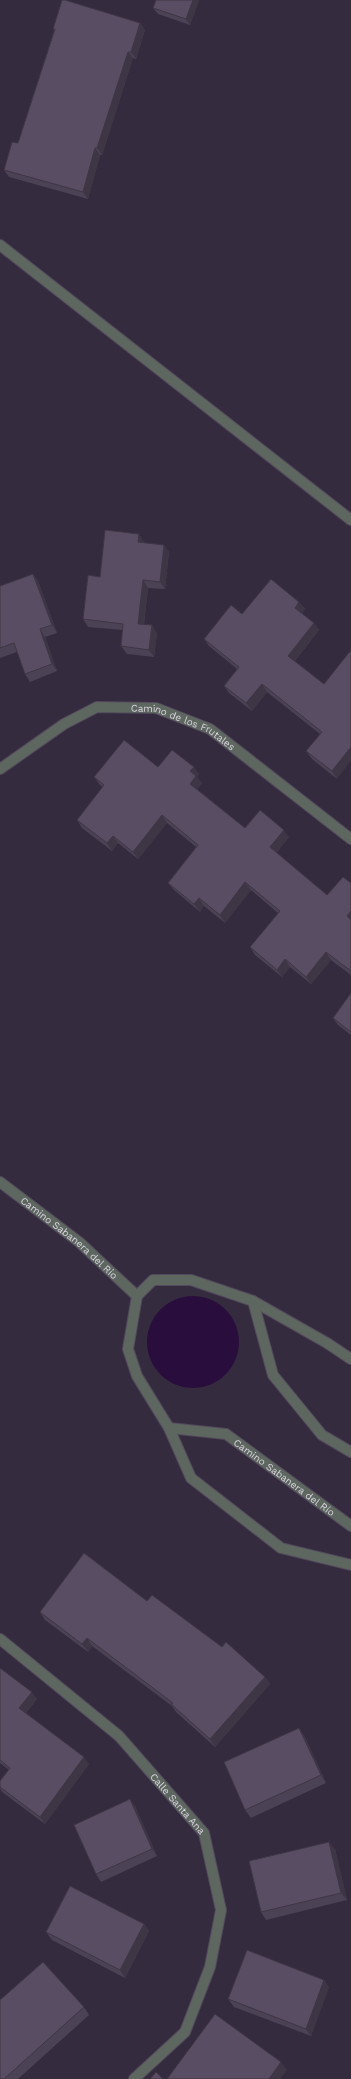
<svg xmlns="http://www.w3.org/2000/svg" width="351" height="2079" font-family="'Work Sans',sans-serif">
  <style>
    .water { fill: #290e3d }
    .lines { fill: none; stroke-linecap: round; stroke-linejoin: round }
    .street-casing { stroke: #53495c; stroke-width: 12 }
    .street { stroke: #5d6760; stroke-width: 10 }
    .wall { fill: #4c4255 }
    .shaded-wall { fill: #3e3645 }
    .building { fill: #584d63; stroke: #3e3645 }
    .labels { text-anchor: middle; stroke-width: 3.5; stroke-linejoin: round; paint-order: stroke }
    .street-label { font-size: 10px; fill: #dad4e0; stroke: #1a161f }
  </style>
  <rect width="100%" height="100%" fill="#352b3f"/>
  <path class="water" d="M147 1342a46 46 0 1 1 92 0a46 46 0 1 1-92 0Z"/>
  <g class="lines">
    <g class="street-casing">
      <g id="street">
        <path d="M 0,245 L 351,520"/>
        <path id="s1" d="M 0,769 L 64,724 L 97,707 L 156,708 L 210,729 L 351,839"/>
        <path id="s2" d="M 0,1182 L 79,1242 L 137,1296"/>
        <path d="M 253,1301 L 273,1375 L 322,1435 L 351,1452"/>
        <path d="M 351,1359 L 327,1343 L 253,1301 L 191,1280 L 153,1280 L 137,1296 L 128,1349 L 137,1376 L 169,1428 L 191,1478 L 281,1548 L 351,1565"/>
        <path id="s3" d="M 169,1428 L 226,1434 L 351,1526"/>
        <path id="s4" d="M 0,1639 L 119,1736 L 204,1833 L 221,1910 L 210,1967 L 185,2032 L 134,2079"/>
      </g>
    </g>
    <use href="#street" class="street"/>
  </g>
  <path class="wall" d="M 156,0 L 199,0 L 190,25 L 158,14 L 153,8 Z
    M 140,23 L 145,30 L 136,59 L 133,58 L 102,155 L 100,155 L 88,199 L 9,177 L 4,170 L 18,143 L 54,31 L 53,29 Z
    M 144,542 L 144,543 L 164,545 L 169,552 L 165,589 L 148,588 L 144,625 L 157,633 L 154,657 L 127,654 L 121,646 L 123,630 L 88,627 L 83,619 L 100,577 Z
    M 33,574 L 38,581 L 57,633 L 45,637 L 57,671 L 30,682 L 25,674 L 17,652 L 0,658 L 0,586 Z
    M 299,602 L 305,609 L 302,613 L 314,623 L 319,630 L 295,661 L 324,684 L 337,779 L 312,759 L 306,751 L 320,734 L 267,692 L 252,711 L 229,693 L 224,686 L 237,669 L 209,646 L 204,639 L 242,614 Z
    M 158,767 L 194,767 L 199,774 L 197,777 L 202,783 L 197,789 L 245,828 L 289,837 L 276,853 L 327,895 L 351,883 L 351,975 L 331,960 L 311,984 L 290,967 L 282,977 L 255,955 L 250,947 L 278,913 L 251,890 L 225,923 L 204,906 L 200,912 L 174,890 L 168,883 L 196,847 L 167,823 L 138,859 L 118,843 L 112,851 L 82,828 L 77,820 L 103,787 L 100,785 L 94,777 Z
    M 351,993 L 351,1035 L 338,1025 L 333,1018 Z
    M 147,1601 L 222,1647 L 265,1677 L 270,1684 L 215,1747 L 176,1712 L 172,1706 L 92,1646 L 88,1652 L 45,1620 L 40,1612 Z
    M 0,1668 L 37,1699 L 26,1713 L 89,1764 L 45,1824 L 2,1792 L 0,1788 L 0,1781 L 9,1770 L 0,1763 Z
    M 304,1735 L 326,1783 L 251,1818 L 245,1810 Z
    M 135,1806 L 157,1856 L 101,1882 L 96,1874 Z
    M 335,1849 L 347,1900 L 266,1920 L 261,1912 Z
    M 144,1924 L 149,1931 L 125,1978 L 52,1940 L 46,1932 Z
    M 329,1987 L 311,2036 L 234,2007 L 228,1999 Z
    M 84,2007 L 89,2015 L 18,2079 L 0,2079 Z"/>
  <path class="shaded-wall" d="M 193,0 L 199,0 L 190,25 L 186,19 Z
    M 140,23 L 145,30 L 136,59 L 131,52 Z
    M 128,52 L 133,58 L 102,155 L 97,148 Z
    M 95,148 L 100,155 L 88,199 L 83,192 Z
    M 139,534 L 144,542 L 143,550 L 138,542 Z
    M 164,545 L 169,552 L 165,589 L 160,582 Z
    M 33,574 L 38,581 L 57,633 L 52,625 Z
    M 143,580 L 148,588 L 143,632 L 138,624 Z
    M 299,602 L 305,609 L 300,615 L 295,608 Z
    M 314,623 L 319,630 L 293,663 L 288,656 Z
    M 152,625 L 157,633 L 154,657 L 149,650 Z
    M 40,629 L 45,637 L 57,671 L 52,664 Z
    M 262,684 L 267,692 L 252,711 L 246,703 Z
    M 351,747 L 351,761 L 337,779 L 332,771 Z
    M 194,767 L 199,774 L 197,777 L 202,783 L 195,791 L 190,784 L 190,771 Z
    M 162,815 L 167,823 L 138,859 L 133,852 Z
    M 284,830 L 289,837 L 275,855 L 270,847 Z
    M 113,836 L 118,843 L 112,851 L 107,843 Z
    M 245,882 L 251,890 L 225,923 L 220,915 Z
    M 199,898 L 204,906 L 200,912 L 194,904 Z
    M 351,911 L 351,923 L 347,916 Z
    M 326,952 L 331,960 L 311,984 L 306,977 Z
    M 285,959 L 290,967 L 282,977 L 277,970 Z
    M 87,1638 L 92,1646 L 88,1652 L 82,1644 Z
    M 265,1677 L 270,1684 L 215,1747 L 210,1739 Z
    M 32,1692 L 37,1699 L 24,1715 L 19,1708 Z
    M 299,1728 L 304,1735 L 326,1783 L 321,1775 Z
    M 84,1757 L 89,1764 L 45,1824 L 40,1817 Z
    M 130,1799 L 135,1806 L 157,1856 L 152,1849 Z
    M 329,1842 L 335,1849 L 347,1900 L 341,1893 Z
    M 144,1924 L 149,1931 L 125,1978 L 120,1970 Z
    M 324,1980 L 329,1987 L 311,2036 L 306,2029 Z
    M 281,2062 L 287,2070 L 280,2079 L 269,2079 Z"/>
  <path class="building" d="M 62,0 L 65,0 L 140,23 L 131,52 L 128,52 L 97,148 L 95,148 L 83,192 L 4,170 L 12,142 L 18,143 L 55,29 L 53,29 Z
    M 156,0 L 193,0 L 186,19 L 153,8 Z
    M 105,530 L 139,534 L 138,542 L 164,545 L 160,582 L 143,580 L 138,624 L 152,625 L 149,650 L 121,646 L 123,624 L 83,619 L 88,575 L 100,577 Z
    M 33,574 L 52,625 L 40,629 L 52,664 L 25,674 L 14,643 L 0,648 L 0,586 Z
    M 271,579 L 299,602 L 295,608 L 314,623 L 288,656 L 324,684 L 351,650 L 351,747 L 332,771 L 306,751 L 322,732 L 262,684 L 246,703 L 224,686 L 239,667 L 204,639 L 231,605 L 242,614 Z
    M 124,740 L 158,767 L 172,750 L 194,767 L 190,771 L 196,776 L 190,784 L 245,828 L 260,810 L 284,830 L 270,847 L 327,895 L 343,877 L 351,883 L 351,911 L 347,916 L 351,920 L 351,971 L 326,952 L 306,977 L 285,959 L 277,970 L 250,947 L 280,911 L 245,882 L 220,915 L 199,898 L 194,904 L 168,883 L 198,845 L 162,815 L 133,852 L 113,836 L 107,843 L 77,820 L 104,785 L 94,777 Z
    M 351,993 L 351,1032 L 333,1018 Z
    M 84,1553 L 147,1601 L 152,1595 L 222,1647 L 226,1642 L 265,1677 L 210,1739 L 171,1704 L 173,1703 L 87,1638 L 82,1644 L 40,1612 Z
    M 0,1668 L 32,1692 L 19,1708 L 84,1757 L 40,1817 L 0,1787 L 0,1781 L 10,1768 L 0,1760 Z
    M 299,1728 L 321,1775 L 245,1810 L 224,1762 Z
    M 130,1799 L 152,1849 L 96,1874 L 74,1825 Z
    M 329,1842 L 341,1893 L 261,1912 L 249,1861 Z
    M 70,1886 L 144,1924 L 120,1970 L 46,1932 Z
    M 247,1950 L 324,1980 L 306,2029 L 228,1999 Z
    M 43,1962 L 84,2007 L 4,2079 L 0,2079 L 0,2000 Z
    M 215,2014 L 281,2062 L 269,2079 L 167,2079 Z
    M 156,2072 L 163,2079 L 150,2079 Z"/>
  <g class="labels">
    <g class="street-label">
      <text dy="4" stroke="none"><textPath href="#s1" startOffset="206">Camino de los Frutales</textPath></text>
      <text dy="4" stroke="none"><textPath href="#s2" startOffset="89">Camino Sabanera del Río</textPath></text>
      <text dy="4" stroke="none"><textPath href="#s3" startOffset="130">Camino Sabanera del Río</textPath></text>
      <text dy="4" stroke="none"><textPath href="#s4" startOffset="243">Calle Santa Ana</textPath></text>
    </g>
  </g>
</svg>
